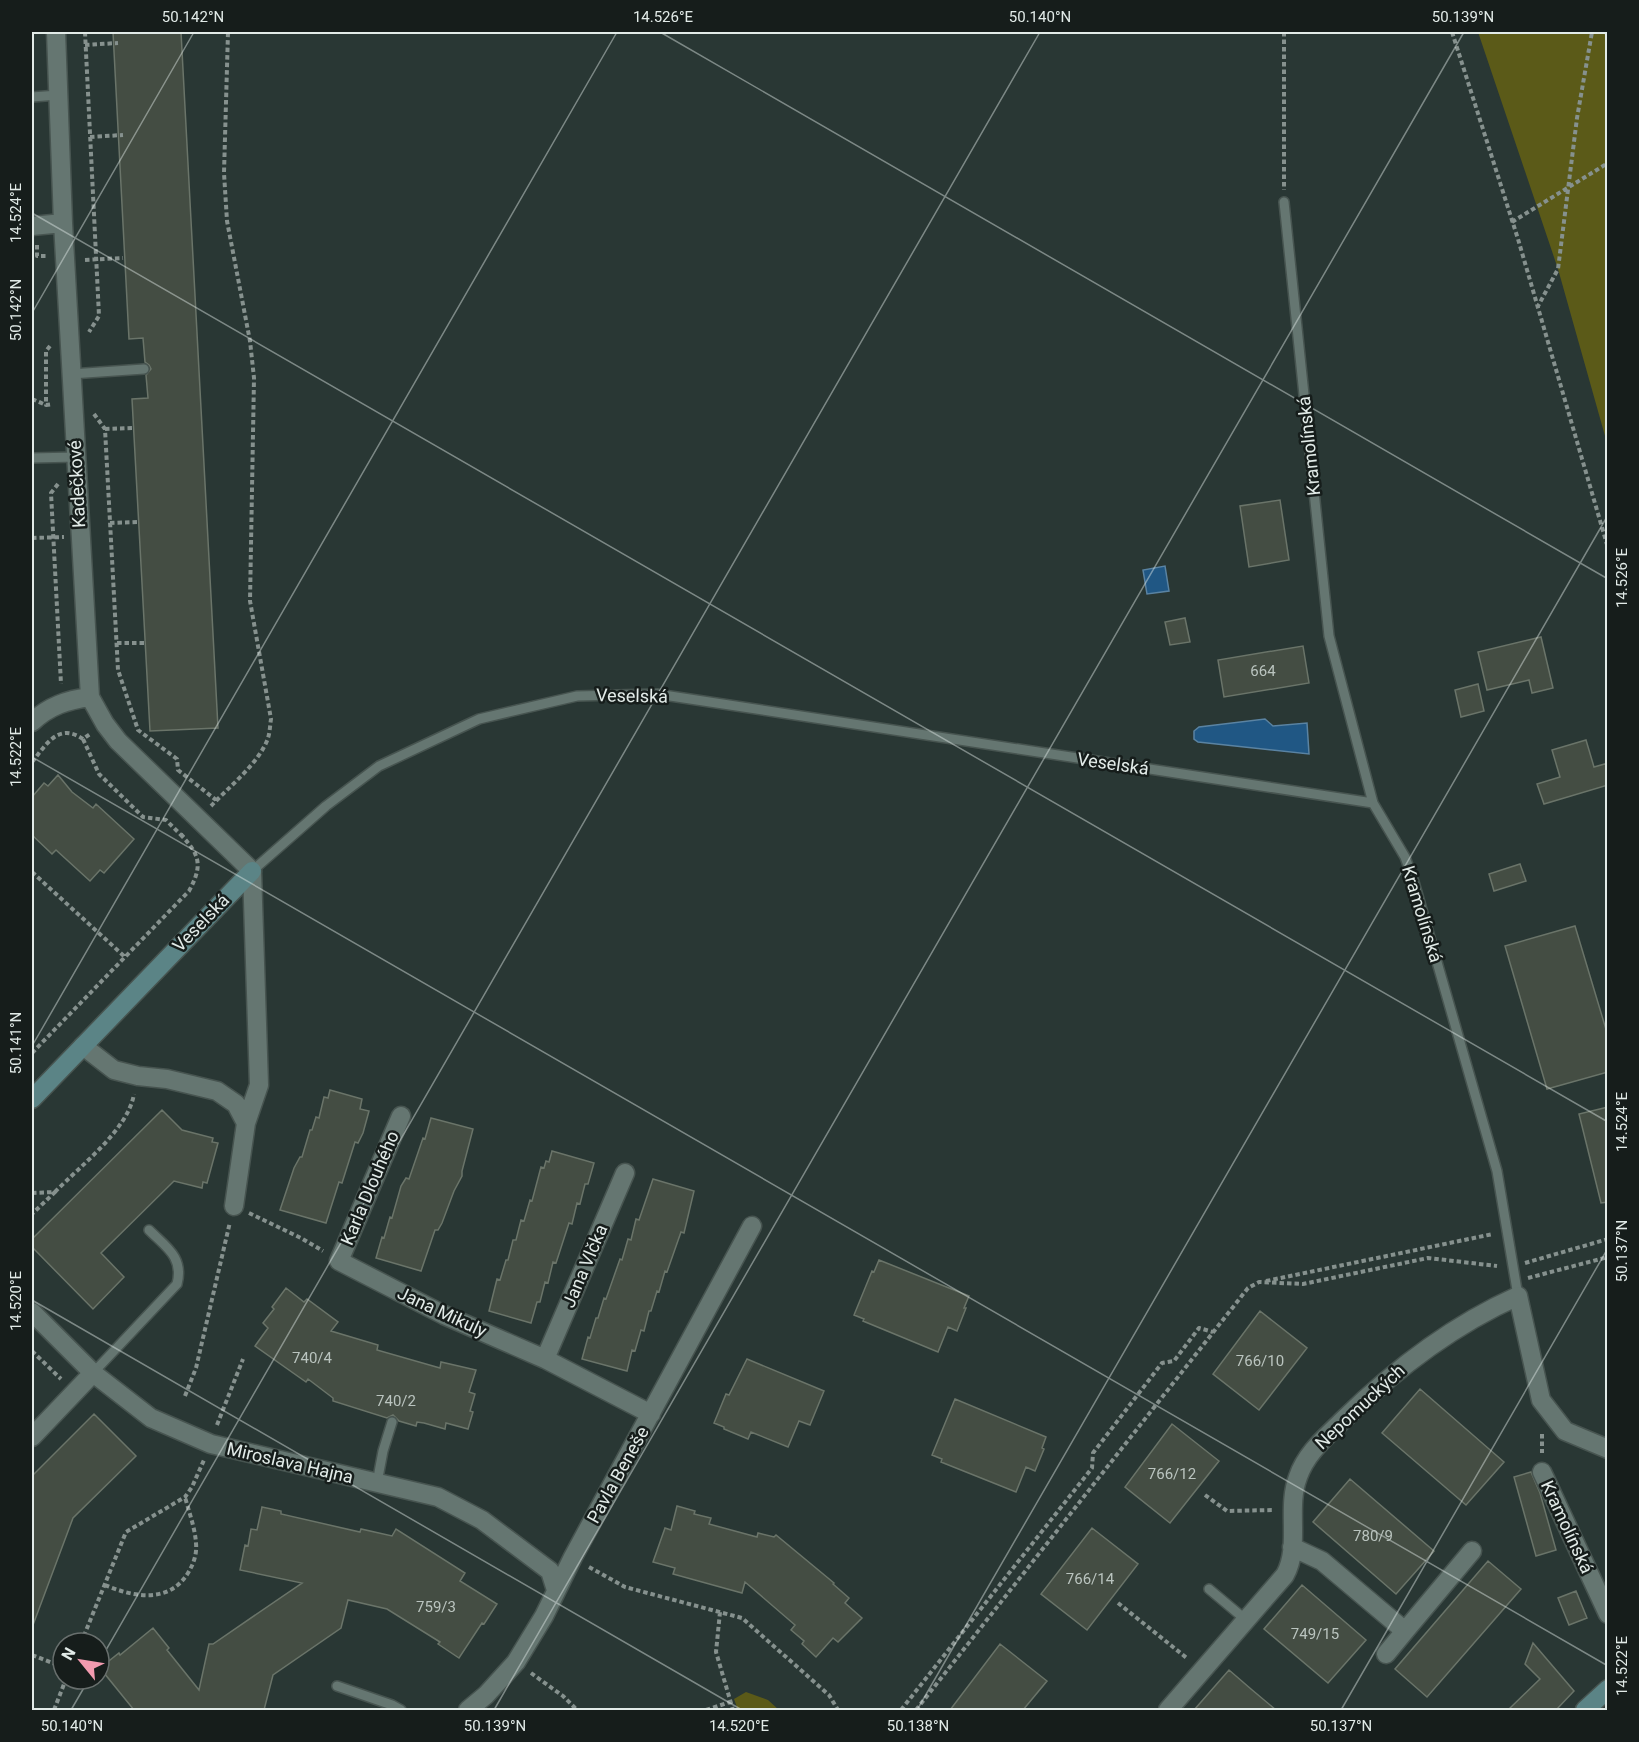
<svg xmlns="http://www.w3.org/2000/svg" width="1639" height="1742" font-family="Roboto,sans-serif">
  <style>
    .green { fill: #5b5a18 }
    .water { fill: #205784; stroke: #5a83a2; stroke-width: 1.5 }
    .building { fill: #444d43; stroke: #6a7469; stroke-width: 1.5 }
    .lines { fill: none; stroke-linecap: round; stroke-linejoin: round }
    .lane-casing { stroke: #475450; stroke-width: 12 }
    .street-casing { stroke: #475450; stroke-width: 21 }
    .secondary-casing { stroke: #475450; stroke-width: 21 }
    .path { stroke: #86918e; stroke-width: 4; stroke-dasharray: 4.5 3; stroke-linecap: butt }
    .lane { stroke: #657671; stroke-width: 9 }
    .street { stroke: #657671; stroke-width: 18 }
    .secondary { stroke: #5b8486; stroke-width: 18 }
    .ticks { fill: none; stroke: #e2ebe8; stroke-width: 1.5; stroke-opacity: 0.45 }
    .labels { text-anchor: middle; stroke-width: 5; stroke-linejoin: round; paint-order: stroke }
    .number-label { font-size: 15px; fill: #bac4bf }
    .street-label { font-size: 18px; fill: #e2ebe8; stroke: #161d1b }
    .neatline { fill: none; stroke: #e2ebe8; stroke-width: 2 }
    .ticks-label { font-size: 15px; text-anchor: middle; fill: #e2ebe8 }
  </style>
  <rect width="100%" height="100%" fill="#293734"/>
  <path class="green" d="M 1478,32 L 1607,32 L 1607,443 L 1558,269 Z
    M 746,1692 L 768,1700 L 779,1710 L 738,1710 L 734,1699 Z"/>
  <path class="water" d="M 1165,566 L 1169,591 L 1147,594 L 1143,570 Z
    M 1265,719 L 1273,726 L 1307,723 L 1309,754 L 1198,742 L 1194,739 L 1194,731 L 1199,727 Z"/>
  <path class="building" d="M 113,32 L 181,32 L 218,728 L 150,731 L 132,399 L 148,398 L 146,375 L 151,369 L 149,365 L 145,362 L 143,338 L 129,339 Z
    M 1280,500 L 1289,560 L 1249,567 L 1240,506 Z
    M 1185,618 L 1190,642 L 1170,645 L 1165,622 Z
    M 1541,637 L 1553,688 L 1532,693 L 1529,680 L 1487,690 L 1478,652 Z
    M 1303,646 L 1309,683 L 1224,697 L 1218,660 Z
    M 1478,684 L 1484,711 L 1461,717 L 1455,690 Z
    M 1586,740 L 1594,767 L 1608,763 L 1608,785 L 1544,804 L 1537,784 L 1560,777 L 1552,750 Z
    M 58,775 L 72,792 L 93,808 L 96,804 L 134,839 L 104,873 L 100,870 L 90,881 L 56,850 L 52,854 L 32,835 L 32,797 L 44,783 L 48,786 Z
    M 1520,864 L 1526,881 L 1494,891 L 1489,874 Z
    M 1575,926 L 1608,1036 L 1608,1072 L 1547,1089 L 1505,946 Z
    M 330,1090 L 362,1099 L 360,1109 L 369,1111 L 363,1133 L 358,1143 L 355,1142 L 342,1183 L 339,1182 L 326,1223 L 280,1210 L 294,1168 L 300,1157 L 302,1157 L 310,1130 L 312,1130 L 316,1117 L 319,1118 L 324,1097 L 328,1098 Z
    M 1608,1107 L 1608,1202 L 1601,1203 L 1579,1114 Z
    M 162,1110 L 182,1130 L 213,1138 L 212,1142 L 218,1143 L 207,1183 L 203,1182 L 202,1188 L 174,1181 L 101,1253 L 124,1277 L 93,1309 L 32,1247 L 32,1239 Z
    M 431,1118 L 473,1129 L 462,1171 L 462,1176 L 454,1191 L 442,1223 L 438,1230 L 435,1230 L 421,1271 L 376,1258 L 382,1237 L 384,1238 L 390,1217 L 392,1218 L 401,1186 L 406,1178 L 409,1179 L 423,1138 L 425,1139 Z
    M 552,1151 L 594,1163 L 588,1184 L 585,1184 L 580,1204 L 577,1203 L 572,1224 L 569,1223 L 556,1263 L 553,1262 L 548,1283 L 545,1282 L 540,1302 L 537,1302 L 531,1323 L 489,1311 L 497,1279 L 500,1280 L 506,1260 L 508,1260 L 513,1240 L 516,1240 L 521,1220 L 524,1221 L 530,1200 L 532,1201 L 541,1167 L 544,1168 L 546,1161 L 549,1162 Z
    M 653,1179 L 694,1191 L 684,1233 L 681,1232 L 667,1272 L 665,1271 L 659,1292 L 657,1291 L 651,1311 L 649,1311 L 644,1331 L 641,1330 L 635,1351 L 632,1350 L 627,1371 L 582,1359 L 588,1337 L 590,1338 L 596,1318 L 598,1318 L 604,1298 L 606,1299 L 620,1259 L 622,1260 L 628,1239 L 631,1240 L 636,1219 L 639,1220 Z
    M 879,1260 L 969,1296 L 964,1308 L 966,1308 L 957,1331 L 948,1327 L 938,1352 L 863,1321 L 864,1319 L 854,1315 L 872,1271 L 874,1272 Z
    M 286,1288 L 304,1302 L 307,1299 L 338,1322 L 331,1331 L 378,1345 L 377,1350 L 440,1368 L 441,1362 L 476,1370 L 469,1392 L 475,1394 L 470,1411 L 473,1412 L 468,1429 L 446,1423 L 445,1429 L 424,1423 L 417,1422 L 416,1426 L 399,1421 L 393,1415 L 387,1418 L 333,1401 L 333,1398 L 308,1379 L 306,1382 L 255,1346 L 268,1328 L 263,1323 L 274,1309 L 272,1307 Z
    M 1260,1311 L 1307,1348 L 1259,1410 L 1213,1374 Z
    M 747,1359 L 824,1391 L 810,1425 L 799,1421 L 788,1447 L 751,1432 L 748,1439 L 724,1429 L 724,1427 L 714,1423 L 726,1394 L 729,1395 Z
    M 1420,1389 L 1504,1462 L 1466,1505 L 1382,1433 Z
    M 955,1399 L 1046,1437 L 1042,1448 L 1044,1449 L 1035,1471 L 1026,1467 L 1016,1492 L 941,1462 L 942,1459 L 932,1455 Z
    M 94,1414 L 136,1456 L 73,1518 L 33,1625 L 32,1625 L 32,1476 Z
    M 1172,1424 L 1219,1461 L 1170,1523 L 1125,1487 Z
    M 1531,1472 L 1540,1493 L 1556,1550 L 1536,1556 L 1514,1477 Z
    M 1350,1479 L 1434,1551 L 1396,1594 L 1313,1522 Z
    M 677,1506 L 695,1511 L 694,1514 L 711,1518 L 709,1524 L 757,1537 L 758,1533 L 774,1537 L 776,1535 L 834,1583 L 833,1584 L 849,1598 L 845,1603 L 862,1618 L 838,1642 L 833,1638 L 816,1657 L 802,1644 L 804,1641 L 791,1630 L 795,1625 L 745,1582 L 742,1593 L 673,1574 L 675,1568 L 653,1562 L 665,1528 L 671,1530 Z
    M 262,1507 L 281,1511 L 281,1514 L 360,1532 L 361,1529 L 392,1536 L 396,1529 L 465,1573 L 460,1581 L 497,1604 L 484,1624 L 482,1623 L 459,1658 L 438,1644 L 440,1642 L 387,1609 L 348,1600 L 341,1628 L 273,1675 L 264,1710 L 134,1710 L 100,1668 L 119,1653 L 120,1655 L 153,1628 L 169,1648 L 167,1650 L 199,1690 L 209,1644 L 213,1644 L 302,1583 L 240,1570 L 245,1545 L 248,1546 L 251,1529 L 257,1530 Z
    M 1092,1528 L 1138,1564 L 1087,1630 L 1041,1594 Z
    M 1488,1561 L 1521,1589 L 1427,1697 L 1395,1669 Z
    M 1302,1585 L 1366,1640 L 1328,1683 L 1264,1629 Z
    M 1576,1591 L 1587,1618 L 1569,1625 L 1558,1598 Z
    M 1533,1643 L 1574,1691 L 1556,1710 L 1508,1710 L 1540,1679 L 1525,1664 Z
    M 1000,1644 L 1047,1681 L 1023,1710 L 950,1710 Z
    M 1229,1670 L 1251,1689 L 1276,1710 L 1194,1710 Z"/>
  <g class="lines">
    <g class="lane-casing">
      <path id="lane" d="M 32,97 L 58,95
        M 1284,202 L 1329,636 L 1373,803 L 1405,857 L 1414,882 L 1497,1171 L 1518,1296
        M 71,374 L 144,369
        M 32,458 L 76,457
        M 252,871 L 326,806 L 379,766 L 479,719 L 577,696 L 657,694 L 1373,803
        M 93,1373 L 177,1284 C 184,1257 166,1247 149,1230
        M 377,1483 L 383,1451 L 392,1422
        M 1209,1589 L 1246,1620
        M 337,1686 L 392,1705 L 401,1710"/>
    </g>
    <g class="street-casing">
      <path id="street" d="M 56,32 L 63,223 L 90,697 L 105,724 L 118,741 L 252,871 L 259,1085 L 246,1123
        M 32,226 L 63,223
        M 32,722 C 49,706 67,700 90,697
        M 83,1046 L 114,1070 L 138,1076 L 167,1079 L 217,1091 L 236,1104 L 246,1123 L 234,1206
        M 401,1116 L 339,1261 L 444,1315 L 545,1359 L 651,1414
        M 32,1312 L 93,1373 L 151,1418 L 211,1444 L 438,1497 L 482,1520 L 550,1571 L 556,1590
        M 545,1359 L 625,1173
        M 32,1437 L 93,1373
        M 1542,1472 L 1608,1614
        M 1292,1547 L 1322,1561 L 1405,1631 L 1472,1551
        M 1386,1654 L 1405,1631
        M 468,1710 L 486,1695 L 516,1662 L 544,1616 L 573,1557 L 752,1226
        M 1168,1710 L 1285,1575 C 1301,1546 1286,1508 1298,1477 C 1306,1453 1326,1437 1343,1420 C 1395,1369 1451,1326 1518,1296 L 1541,1400 L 1565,1431 L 1608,1449"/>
    </g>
    <g class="secondary-casing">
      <path id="secondary" d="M 32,1099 L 252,871
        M 1585,1710 L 1608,1689"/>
    </g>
    <path class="path" d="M 85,32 L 99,316 L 89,332
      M 1284,32 L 1284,190
      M 1452,32 L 1518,239 L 1608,548
      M 85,45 L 118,43
      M 90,137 L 123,135
      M 1512,222 L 1608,163
      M 37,245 L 37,256 L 46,256
      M 85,260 L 123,258
      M 1537,308 L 1558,269 L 1577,118 L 1592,32
      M 50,346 L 46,351 L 46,405 L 53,404
      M 32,399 L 46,405
      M 94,414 L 105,429 L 118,670 L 138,730 L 177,759 L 178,770 L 216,800
      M 105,429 L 133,428
      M 58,484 L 51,493 L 61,684
      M 110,523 L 138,522
      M 32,538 L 64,537
      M 117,643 L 144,643
      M 83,739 L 99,774 L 143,817 L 166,820 L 182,836
      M 32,762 C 46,745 58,722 83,739 L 90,734
      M 211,806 C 229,787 260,762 268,738 C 270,732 270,725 271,719 L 250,601 L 254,378 L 250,341 L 227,221 L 224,173 L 228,32
      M 32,872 L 125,957
      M 32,1053 L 189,891 C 202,867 201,856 182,836 L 185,833
      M 55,1192 C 80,1166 128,1130 134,1094
      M 32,1193 L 55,1192 L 32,1214
      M 249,1213 L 301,1238 L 323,1251
      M 1525,1263 L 1608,1239
      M 1528,1278 L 1608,1257
      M 1266,1281 L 1493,1234
      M 32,1351 L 61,1379
      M 185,1396 L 196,1368 L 230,1222
      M 217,1425 L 243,1359
      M 1542,1434 L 1542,1453
      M 1205,1495 L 1227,1511 L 1274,1510
      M 589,1567 L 625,1587 L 742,1618 L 829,1695 L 838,1710
      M 105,1585 C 133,1597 169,1604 188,1573 C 194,1563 197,1554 196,1543 C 195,1528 189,1512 185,1497
      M 1118,1603 L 1188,1659
      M 720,1612 L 716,1652 L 733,1710
      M 81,1643 L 126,1532 L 185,1497 L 192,1487 L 204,1460
      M 32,1655 L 63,1667
      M 531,1673 L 563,1696 L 577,1710
      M 54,1710 L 66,1679
      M 706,1710 L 730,1702
      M 901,1710 L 1092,1468 L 1093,1453 L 1162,1363 L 1174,1361 L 1199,1328 L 1213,1332
      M 916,1710 L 1248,1288 L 1259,1282 L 1303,1284 L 1428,1258 L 1497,1266"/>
    <use href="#lane" class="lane"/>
    <use href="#street" class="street"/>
    <use href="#secondary" class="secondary"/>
  </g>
  <path class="ticks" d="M 660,32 L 1608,579M 1602,32 L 1608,35M 32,213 L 1608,1122M 32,313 L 194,32M 32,757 L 1608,1666M 32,1046 L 617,32M 32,1300 L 742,1710M 99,1662 L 1040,32M 71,1710 L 89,1679M 494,1710 L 1464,32M 917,1710 L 1608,515M 1341,1710 L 1608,1248"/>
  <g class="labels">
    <g class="number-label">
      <text x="1263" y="676">664</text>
      <text x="312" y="1363">740/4</text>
      <text x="1260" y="1366">766/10</text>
      <text x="396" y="1406">740/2</text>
      <text x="1172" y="1479">766/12</text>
      <text x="1373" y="1541">780/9</text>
      <text x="1090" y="1584">766/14</text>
      <text x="436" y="1612">759/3</text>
      <text x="1315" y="1639">749/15</text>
    </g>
    <g class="street-label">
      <text transform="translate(1309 446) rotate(-96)" y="6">Kramolínská</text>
      <text transform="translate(77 484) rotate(-93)" y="6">Kadečkové</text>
      <text transform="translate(632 696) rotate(1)" y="6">Veselská</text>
      <text transform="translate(1113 764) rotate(8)" y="6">Veselská</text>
      <text transform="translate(1422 914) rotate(73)" y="6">Kramolínská</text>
      <text transform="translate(201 923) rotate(-46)" y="6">Veselská</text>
      <text transform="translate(370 1188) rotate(-67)" y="6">Karla Dlouhého</text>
      <text transform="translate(585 1266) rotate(-67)" y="6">Jana Vlčka</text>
      <text transform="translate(442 1312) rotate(25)" y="6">Jana Mikuly</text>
      <text transform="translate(1360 1407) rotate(-43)" y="6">Nepomuckých</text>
      <text transform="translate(290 1463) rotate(13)" y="6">Miroslava Hajna</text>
      <text transform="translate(618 1475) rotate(-61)" y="6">Pavla Beneše</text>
      <text transform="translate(1567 1527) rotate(65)" y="6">Kramolínská</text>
    </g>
  </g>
  <rect width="1639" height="1742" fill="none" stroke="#161d1b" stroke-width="66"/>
  <g transform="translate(81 1661) rotate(300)"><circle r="28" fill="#161d1b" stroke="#686f6d" stroke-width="1.5"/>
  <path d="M0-4.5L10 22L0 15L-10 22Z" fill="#f29aaf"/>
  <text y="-9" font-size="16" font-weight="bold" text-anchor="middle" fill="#e2ebe8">N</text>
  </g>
  <rect x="33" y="33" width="1573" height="1676" class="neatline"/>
  <g class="ticks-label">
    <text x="193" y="22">50.142°N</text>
    <text x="663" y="22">14.526°E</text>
    <text x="1040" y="22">50.140°N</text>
    <text x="1463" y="22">50.139°N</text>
    <text transform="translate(16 213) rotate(-90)" y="5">14.524°E</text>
    <text transform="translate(16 310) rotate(-90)" y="5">50.142°N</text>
    <text transform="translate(1622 578) rotate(-90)" y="5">14.526°E</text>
    <text transform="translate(16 757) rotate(-90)" y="5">14.522°E</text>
    <text transform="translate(16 1043) rotate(-90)" y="5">50.141°N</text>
    <text transform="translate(1622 1122) rotate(-90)" y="5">14.524°E</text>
    <text transform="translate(1622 1251) rotate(-90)" y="5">50.137°N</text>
    <text transform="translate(16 1301) rotate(-90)" y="5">14.520°E</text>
    <text transform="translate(1622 1666) rotate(-90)" y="5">14.522°E</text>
    <text x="72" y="1731">50.140°N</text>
    <text x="495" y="1731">50.139°N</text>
    <text x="739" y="1731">14.520°E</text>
    <text x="918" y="1731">50.138°N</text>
    <text x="1341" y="1731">50.137°N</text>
  </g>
</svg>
